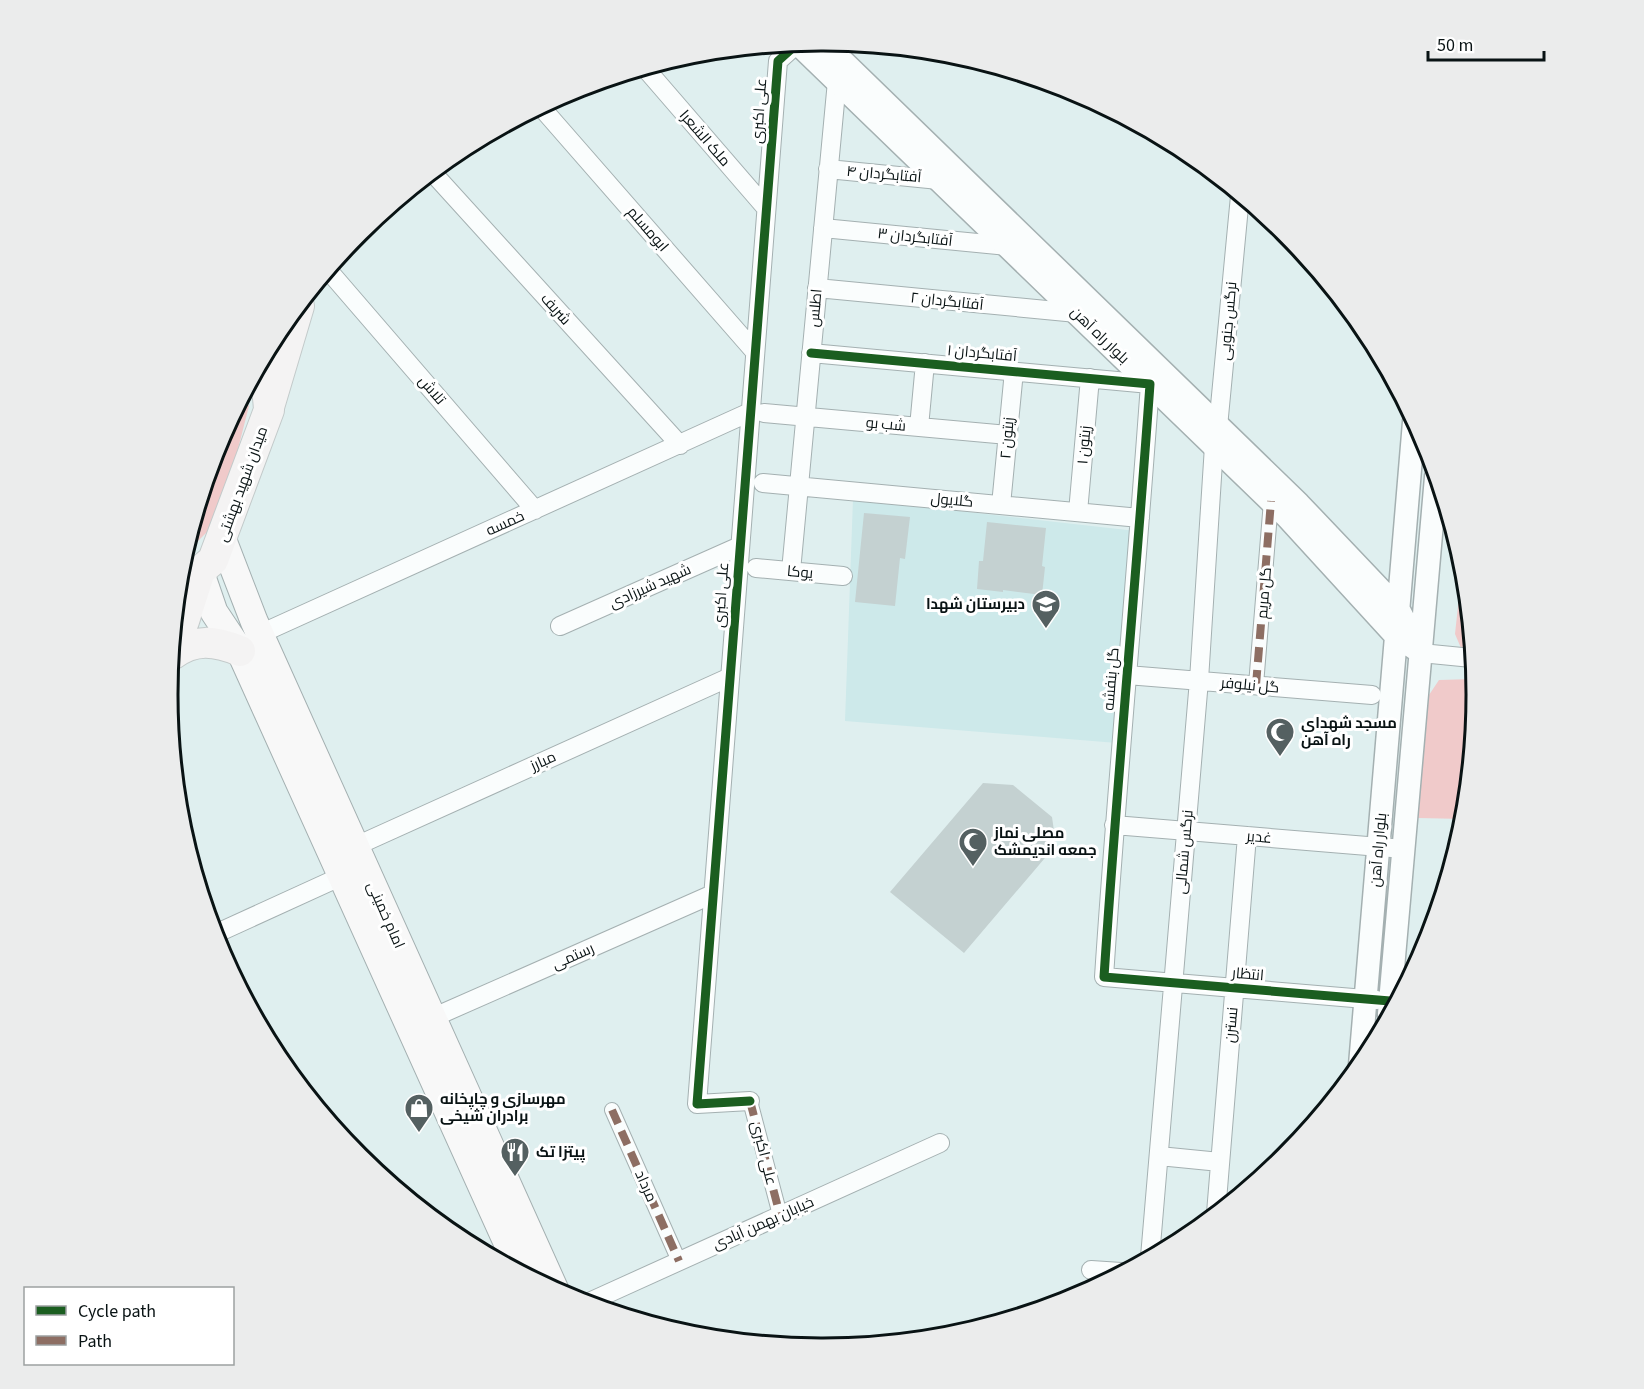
<svg xmlns="http://www.w3.org/2000/svg" width="1644" height="1389" font-family="'Source Sans 3',Cairo,sans-serif">
  <style>
    .built { fill: #cde9ea }
    .green { fill: #f0caca }
    .building { fill: #c4d1d1 }
    .lines { fill: none; stroke-linecap: round; stroke-linejoin: round }
    .pedestrian-casing { stroke: #a4b0b1; stroke-width: 16 }
    .minor-casing { stroke: #a4b0b1; stroke-width: 20 }
    .tertiary-casing { stroke: #a4b0b1; stroke-width: 25 }
    .secondary-casing { stroke: #a4b0b1; stroke-width: 29 }
    .primary-casing { stroke: #c3caca; stroke-width: 32 }
    .pedestrian { stroke: #fafdfd; stroke-width: 14 }
    .minor { stroke: #fafdfd; stroke-width: 18 }
    .tertiary { stroke: #fafdfd; stroke-width: 22 }
    .secondary { stroke: #f8f8f8; stroke-width: 27 }
    .primary { stroke: #f4f3f3; stroke-width: 30 }
    .quiet { stroke: #8d6e63; stroke-width: 8; stroke-dasharray: 15 8; stroke-linecap: butt }
    .cycleway-casing { stroke: #fff; stroke-width: 13 }
    .cycleway { stroke: #1b5e20; stroke-width: 9 }
    .labels { text-anchor: middle; stroke-width: 6; stroke-linejoin: round; paint-order: stroke }
    .street-label { font-size: 15px; fill: #091314; stroke: #fff }
    .poi-label { font-size: 15px; font-weight: bold; fill: #091314; stroke: #fff; text-anchor: start }
    .rim { fill: none; stroke: #091314; stroke-width: 3 }
  </style>
  <rect width="100%" height="100%" fill="#dfefef"/>
  <path class="built" d="M 853,499 L 1136,531 L 1117,743 L 845,721 Z"/>
  <path class="green" d="M 243,398 L 249,406 L 232,472 L 211,528 L 188,551 L 185,551 L 218,444 Z
    M 1459,597 L 1466,597 L 1471,648 L 1461,648 L 1455,634 Z
    M 1474,679 L 1476,695 L 1464,819 L 1418,818 L 1427,698 L 1439,680 Z"/>
  <path class="building" d="M 864,513 L 910,517 L 905,559 L 900,558 L 895,606 L 855,602 Z
    M 987,522 L 1046,528 L 1042,566 L 1045,567 L 1042,595 L 1003,590 L 1003,592 L 977,589 L 979,561 L 983,561 Z
    M 983,783 L 1013,785 L 1052,817 L 1056,845 L 964,953 L 890,892 Z"/>
  <g class="lines">
    <g class="pedestrian-casing">
      <path id="pedestrian" d="M 1256,685 L 1271,501
        M 750,1101 L 780,1215
        M 612,1110 L 679,1261"/>
    </g>
    <g class="minor-casing">
      <path id="minor" d="M 645,68 L 766,208
        M 541,107 L 755,352
        M 828,169 L 939,180
        M 432,172 L 680,445
        M 823,228 L 1008,246
        M 328,270 L 535,510
        M 817,288 L 1077,313
        M 811,353 L 1150,384 C 1136,582 1117,779 1104,977 L 1377,1000
        M 764,413 L 1008,435
        M 919,427 L 925,363
        M 763,483 L 1140,518
        M 1001,505 L 1014,371
        M 1078,512 L 1090,378
        M 756,568 L 843,576
        M 791,571 L 837,81
        M 560,626 L 740,546
        M 260,634 L 750,412
        M 1421,653 L 1472,658
        M 1127,675 L 1372,695
        M 1114,825 L 1404,849
        M 356,846 L 730,677
        M 215,934 L 342,876
        M 432,1018 L 713,894
        M 750,1101 L 697,1104 L 778,61 L 797,44
        M 1159,1156 L 1220,1162
        M 1216,1213 L 1247,836
        M 1150,1257 L 1199,680 L 1214,446 L 1218,427 L 1240,196
        M 1091,1270 L 1121,1272
        M 587,1303 L 940,1143"/>
    </g>
    <g class="tertiary-casing">
      <path id="tertiary" d="M 822,41 L 1299,504 L 1398,608 L 1419,649
        M 797,43 L 1287,517 L 1395,635 L 1421,653
        M 1389,1014 L 1436,477
        M 1360,1065 L 1414,422"/>
    </g>
    <g class="secondary-casing">
      <path id="secondary" d="M 222,538 L 254,621 L 555,1290
        M 200,571 L 214,612 L 240,651 L 520,1271"/>
    </g>
    <g class="primary-casing">
      <path id="primary" d="M 269,407 L 299,306
        M 180,571 L 187,573 L 200,571 L 213,560 L 269,410 C 268,395 268,384 255,374
        M 173,643 L 184,621 L 200,571
        M 172,655 C 195,638 215,641 240,651"/>
    </g>
    <use href="#pedestrian" class="pedestrian"/>
    <use href="#minor" class="minor"/>
    <use href="#tertiary" class="tertiary"/>
    <use href="#secondary" class="secondary"/>
    <use href="#primary" class="primary"/>
    <path class="quiet" d="M 1256,685 L 1271,501
      M 750,1101 L 780,1215
      M 612,1110 L 679,1261"/>
    <g class="cycleway-casing">
      <path id="cycleway" d="M 811,353 L 1150,384 C 1136,582 1117,779 1104,977 L 1390,1001
        M 750,1101 L 697,1104 L 778,61 L 797,44"/>
    </g>
    <use href="#cycleway" class="cycleway"/>
  </g>
  <defs>
    <g id="school-pin" transform="scale(1.5)"><path d="M0 17L-7.5 6A9.5 9.5 0 1 1 7.5 6Z" fill="#546061" stroke="#fff"/><path d="M0-5L7-2L0 1L-7-2ZM-4 1L0 2.5L4 1V4Q0 6-4 4Z" fill="#fff"/></g>
    <g id="mosque-pin" transform="scale(1.5)"><path d="M0 17L-7.5 6A9.5 9.5 0 1 1 7.5 6Z" fill="#546061" stroke="#fff"/><path d="M3.5-4.9A6 6 0 1 0 3.5 4.9A5 5 0 1 1 3.5-4.9Z" fill="#fff"/></g>
    <g id="shop-pin" transform="scale(1.5)"><path d="M0 17L-7.5 6A9.5 9.5 0 1 1 7.5 6Z" fill="#546061" stroke="#fff"/><path d="M-5-2.5h2.3a2.7 3.5 0 0 1 5.4 0H5L5.5 6h-11ZM-1.5-2.5h3a1.5 2.3 0 0 0-3 0Z" fill="#fff"/></g>
    <g id="restaurant-pin" transform="scale(1.5)"><path d="M0 17L-7.5 6A9.5 9.5 0 1 1 7.5 6Z" fill="#546061" stroke="#fff"/><path d="M-5-6h1v4h1v-4h1v4h1v-4h1v5L-1.5 .5V6h-2V.5L-5-1ZM5-6V6H3V1.5H1.5Q1.5-4 5-6Z" fill="#fff"/></g>
  </defs>
  <g fill-rule="evenodd">
    <use href="#school-pin" x="1046" y="604"/>
    <use href="#mosque-pin" x="1280" y="732"/>
    <use href="#mosque-pin" x="973" y="842"/>
    <use href="#shop-pin" x="419" y="1108"/>
    <use href="#restaurant-pin" x="515" y="1152"/>
  </g>
  <g class="labels">
    <g class="street-label">
      <text transform="translate(759 111) rotate(-86)" y="5">علی اکبری</text>
      <text transform="translate(705 138) rotate(49)" y="5">ملک الشعرا</text>
      <text transform="translate(884 174) rotate(5)" y="5">آفتابگردان ۴</text>
      <text transform="translate(648 229) rotate(49)" y="5">ابومسلم</text>
      <text transform="translate(915 237) rotate(6)" y="5">آفتابگردان ۳</text>
      <text transform="translate(947 301) rotate(6)" y="5">آفتابگردان ۲</text>
      <text transform="translate(815 308) rotate(-85)" y="5">اطلس</text>
      <text transform="translate(556 309) rotate(48)" y="5">شریف</text>
      <text transform="translate(1228 321) rotate(-85)" y="5">نرگس جنوبی</text>
      <text transform="translate(1100 335) rotate(44)" y="5">بلوار راه آهن</text>
      <text transform="translate(982 353) rotate(5)" y="5">آفتابگردان ۱</text>
      <text transform="translate(432 390) rotate(49)" y="5">تلاش</text>
      <text transform="translate(886 424) rotate(5)" y="5">شب بو</text>
      <text transform="translate(1007 438) rotate(-85)" y="5">زیتون ۲</text>
      <text transform="translate(1084 445) rotate(-85)" y="5">زیتون ۱</text>
      <text transform="translate(242 484) rotate(-70)" y="5">میدان شهید بهشتی</text>
      <text transform="translate(952 500) rotate(5)" y="5">گلایول</text>
      <text transform="translate(505 523) rotate(-24)" y="5">خمسه</text>
      <text transform="translate(800 572) rotate(5)" y="5">یوکا</text>
      <text transform="translate(650 586) rotate(-24)" y="5">شهید شیرزادی</text>
      <text transform="translate(1264 593) rotate(-85)" y="5">گل مریم</text>
      <text transform="translate(721 595) rotate(-86)" y="5">علی اکبری</text>
      <text transform="translate(1111 679) rotate(-85)" y="5">گل بنفشه</text>
      <text transform="translate(1250 685) rotate(5)" y="5">گل نیلوفر</text>
      <text transform="translate(543 761) rotate(-24)" y="5">مبارز</text>
      <text transform="translate(1259 837) rotate(5)" y="5">غدیر</text>
      <text transform="translate(1378 850) rotate(-85)" y="5">بلوار راه آهن</text>
      <text transform="translate(1184 852) rotate(-85)" y="5">نرگس شمالی</text>
      <text transform="translate(386 915) rotate(66)" y="5">امام خمینی</text>
      <text transform="translate(573 956) rotate(-24)" y="5">رستمی</text>
      <text transform="translate(1248 974) rotate(5)" y="5">انتظار</text>
      <text transform="translate(1231 1025) rotate(-85)" y="5">نسترن</text>
      <text transform="translate(764 1153) rotate(76)" y="5">علی اکبری</text>
      <text transform="translate(646 1186) rotate(66)" y="5">مرداد</text>
      <text transform="translate(763 1223) rotate(-24)" y="5">خیابان بهمن آبادی</text>
    </g>
    <g class="poi-label">
      <text x="1025" y="609" text-anchor="end">دبیرستان شهدا</text>
      <text x="1301" y="728">مسجد شهدای<tspan x="1301" dy="17">راه آهن</tspan></text>
      <text x="994" y="838">مصلی نماز<tspan x="994" dy="17">جمعه اندیمشک</tspan></text>
      <text x="440" y="1104">مهرسازی و چاپخانه<tspan x="440" dy="17">برادران شیخی</tspan></text>
      <text x="536" y="1157">پیتزا تک</text>
    </g>
  </g>
  <path d="M0 0H1644V1389H0ZM821 51H823A643 643 0 0 1 1466 694V695A643 643 0 0 1 823 1338H821A643 643 0 0 1 178 695V694A643 643 0 0 1 821 51Z" fill="#ebecec" fill-rule="evenodd"/>
  <path class="rim" d="M821 51H823A643 643 0 0 1 1466 694V695A643 643 0 0 1 823 1338H821A643 643 0 0 1 178 695V694A643 643 0 0 1 821 51Z"/>
  <rect x="24" y="1287" width="210" height="78" fill="#ffffff" stroke="#9da1a1" stroke-width="1.5"/>
  <rect x="36" y="1306" width="30" height="9" fill="#1b5e20" stroke="#9da1a1" stroke-width="1.5"/>
  <text x="78" y="1317" font-size="18" fill="#091314">Cycle path</text>
  <rect x="36" y="1336" width="30" height="9" fill="#8d6e63" stroke="#9da1a1" stroke-width="1.5"/>
  <text x="78" y="1347" font-size="18" fill="#091314">Path</text>
  <path d="M1428 51v9h116v-9" fill="none" stroke="#091314" stroke-width="3"/>
  <text x="1437" y="51" font-size="18" fill="#091314" stroke="#ffffff" stroke-width="4.5" paint-order="stroke">50 m</text>
</svg>
